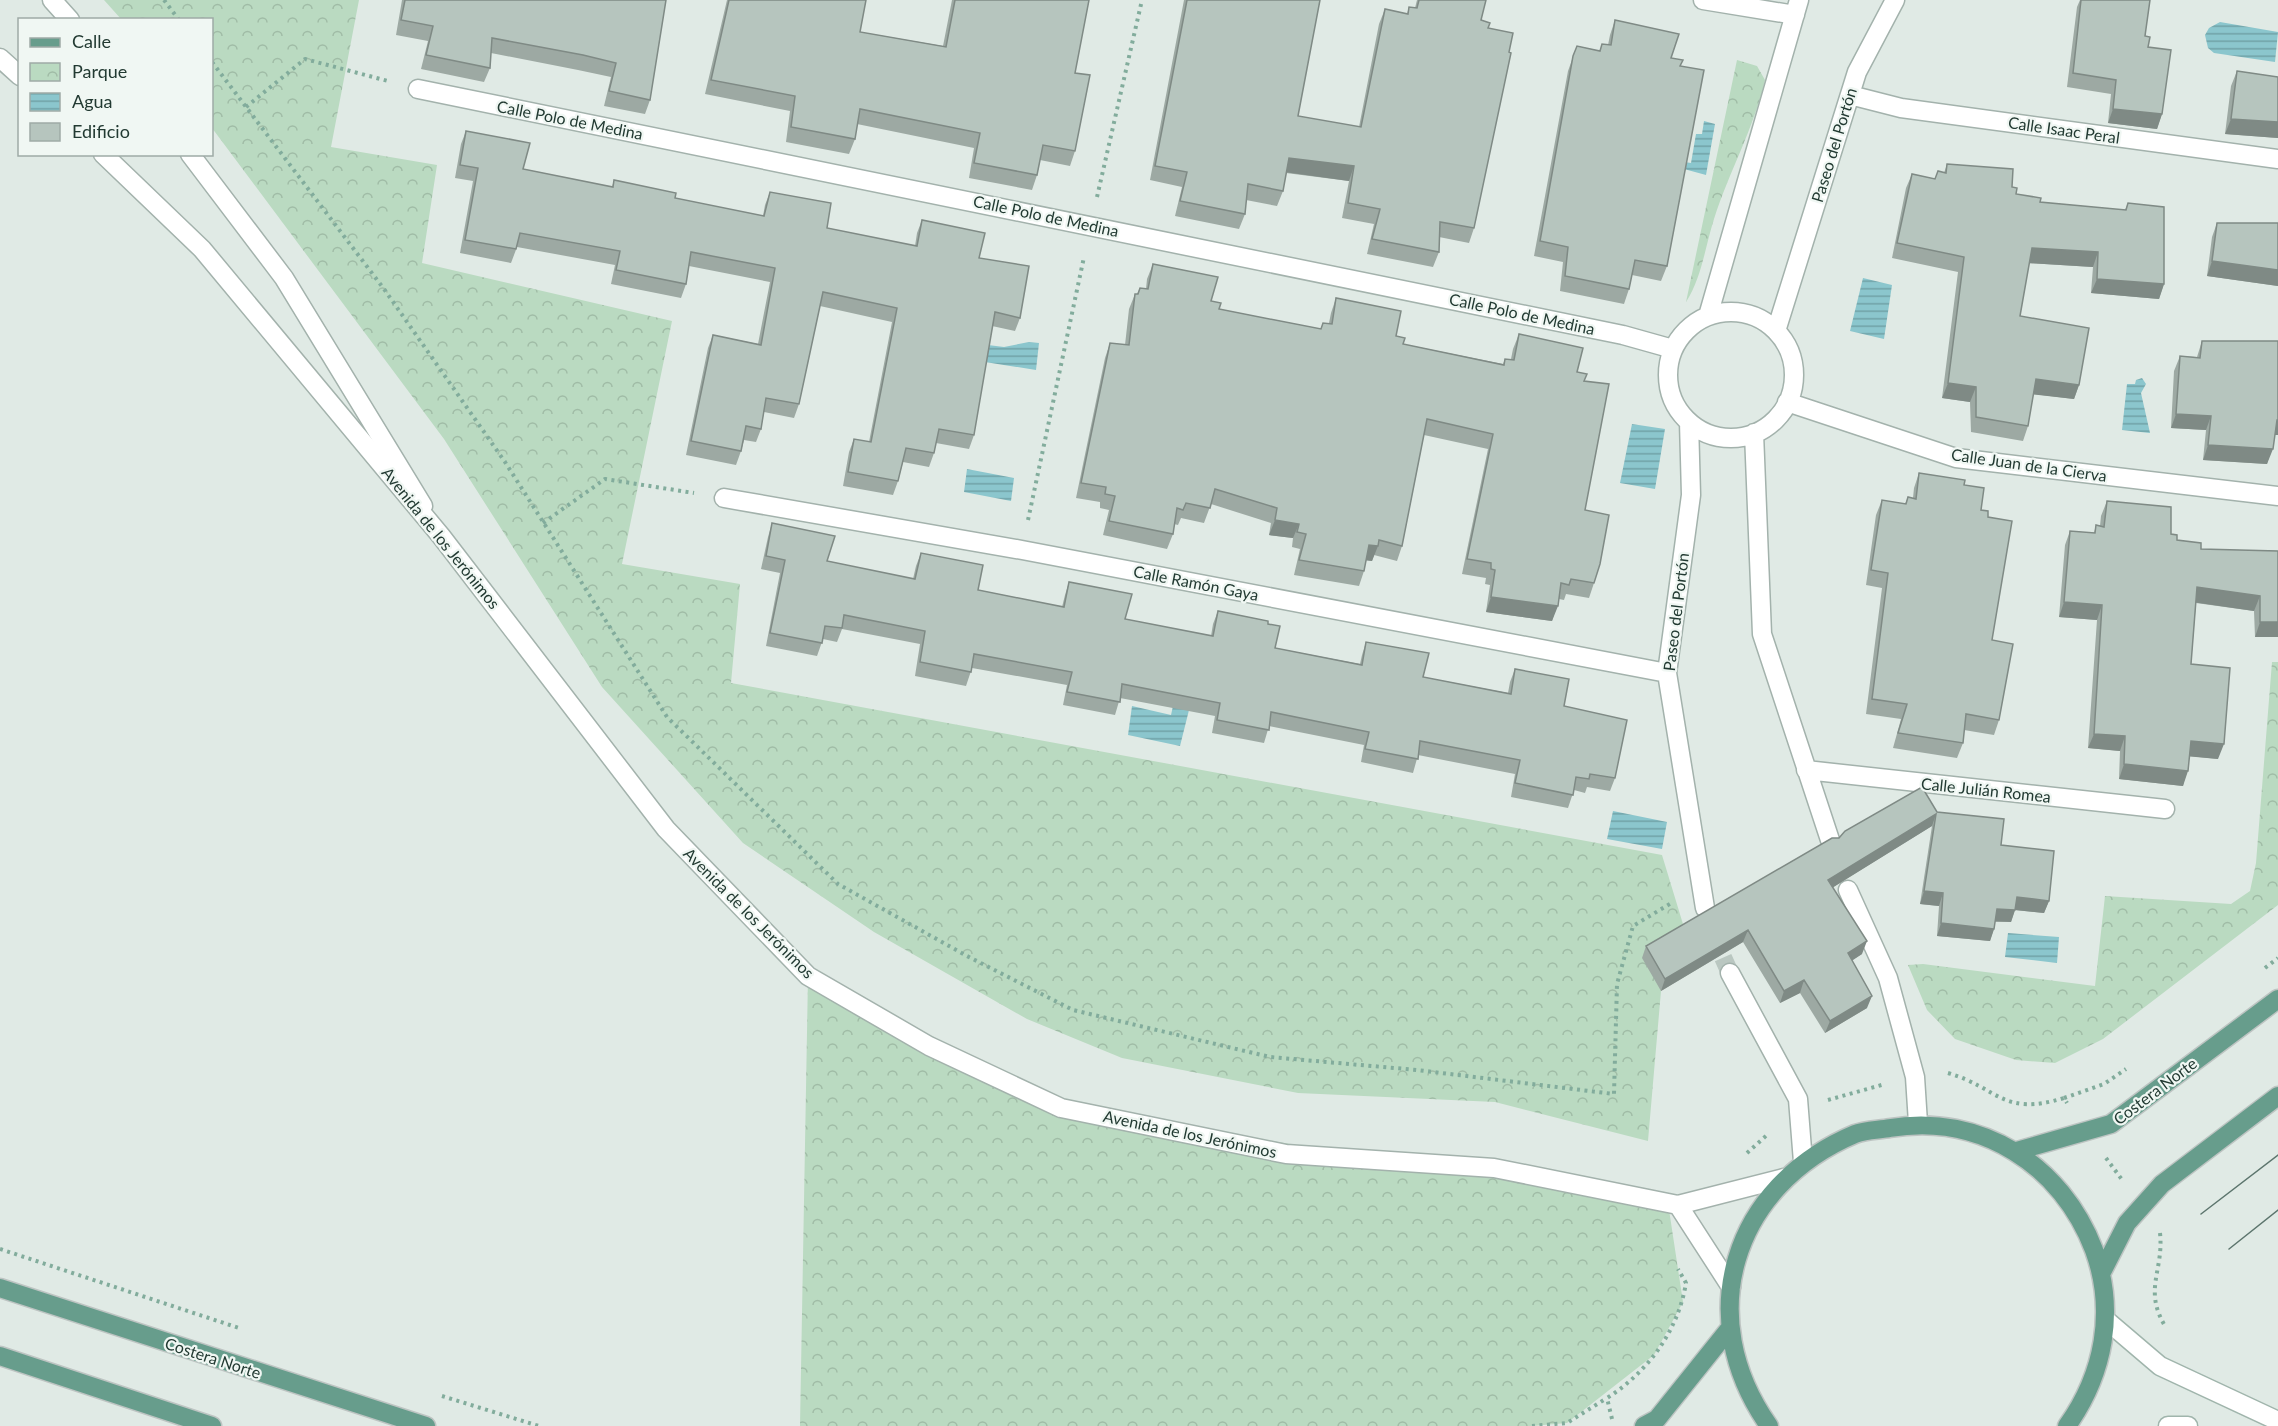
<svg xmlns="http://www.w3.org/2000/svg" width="2278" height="1426" font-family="Lato,sans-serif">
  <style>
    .park { fill: url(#park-crowns) }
    .water { fill: url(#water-rules) }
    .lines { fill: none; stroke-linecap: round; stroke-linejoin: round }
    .minor-tunnel { stroke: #bac7c1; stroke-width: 18; stroke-dasharray: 18 9; stroke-linecap: butt }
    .minor-casing { stroke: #a3b2ac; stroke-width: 21 }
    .tertiary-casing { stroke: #a3b2ac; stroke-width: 21 }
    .secondary-casing { stroke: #a0b5ac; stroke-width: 21 }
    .primary-casing { stroke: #bdc4c2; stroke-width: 21 }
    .path { stroke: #82ac9c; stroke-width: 4; stroke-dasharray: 3 4.5; stroke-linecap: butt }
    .minor { stroke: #fff; stroke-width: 18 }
    .tertiary { stroke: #fff; stroke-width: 18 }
    .secondary { stroke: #fff; stroke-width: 18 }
    .primary { stroke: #679d8c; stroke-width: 18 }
    .tram { stroke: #5c756d; stroke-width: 1.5 }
    .wall { fill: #9da9a3 }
    .shaded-wall { fill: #7f8a85 }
    .building { fill: #b6c5be; stroke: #7f8a85; stroke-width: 1.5 }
    .labels { text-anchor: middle; stroke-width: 4.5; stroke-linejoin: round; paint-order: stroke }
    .street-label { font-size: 16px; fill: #223a32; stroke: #f0f7f3 }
  </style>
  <defs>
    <pattern id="park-crowns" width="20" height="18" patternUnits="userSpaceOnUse" patternTransform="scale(1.5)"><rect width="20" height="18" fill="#badac1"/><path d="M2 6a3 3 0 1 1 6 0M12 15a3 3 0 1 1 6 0" fill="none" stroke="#a0bca6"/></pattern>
    <pattern id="water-rules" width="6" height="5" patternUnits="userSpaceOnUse" patternTransform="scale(1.5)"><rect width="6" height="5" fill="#8bc6cd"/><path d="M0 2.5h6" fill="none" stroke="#71a2a7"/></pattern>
  </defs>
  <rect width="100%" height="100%" fill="#e0eae5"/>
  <path class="park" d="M 104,0 L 359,0 L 331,147 L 437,165 L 422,263 L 672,321 L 622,564 L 740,584 L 731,683 L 1662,855 L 1686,934 L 1661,991 L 1648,1141 L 1495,1102 L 1298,1093 L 1122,1058 L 1027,1019 L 874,932 L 743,843 L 602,687 L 444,439 L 212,128 L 212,20 L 121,19 Z
    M 1737,60 L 1757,66 L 1765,80 C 1754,128 1729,172 1714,219 C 1705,247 1702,277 1686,302 Z
    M 2272,662 L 2278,662 L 2278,905 L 2103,1039 L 2055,1063 L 2016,1060 L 1955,1039 L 1927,1010 L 1908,965 L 1923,964 L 2095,986 L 2105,896 L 2231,904 L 2250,891 L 2256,863 Z
    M 808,976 L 1061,1108 L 1668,1203 L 1683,1302 L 1654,1355 L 1567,1423 L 1532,1426 L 800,1426 Z"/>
  <path class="water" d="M 2220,22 L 2278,32 L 2275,62 L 2214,53 L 2208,48 L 2205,35 L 2209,28 Z
    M 1704,121 L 1715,124 L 1706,175 L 1684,169 L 1684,162 L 1691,163 L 1696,134 L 1702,134 Z
    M 1863,278 L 1892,285 L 1884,339 L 1850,331 Z
    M 1029,342 L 1039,343 L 1036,370 L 985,362 L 988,345 L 1004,347 Z
    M 2142,378 L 2146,384 L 2141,393 L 2150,433 L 2122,430 L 2127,384 L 2135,384 L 2136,380 Z
    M 1632,424 L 1665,429 L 1655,489 L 1620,483 Z
    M 967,469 L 1014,478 L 1011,501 L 964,492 Z
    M 1132,706 L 1171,715 L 1173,706 L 1189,710 L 1180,746 L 1128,735 Z
    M 1613,811 L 1667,822 L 1662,849 L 1607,839 Z
    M 2008,933 L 2059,937 L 2057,963 L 2005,957 Z"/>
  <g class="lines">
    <path class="minor-tunnel" d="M 1712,933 L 1730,973"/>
    <g class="minor-casing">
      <path id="minor" d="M 52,0 L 70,20
        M 1703,0 L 1795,15
        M 418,89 L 1623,335 L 1673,349
        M 1850,95 L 1901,108 L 2278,159
        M 190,154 L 284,278 L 423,506
        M1668 375a63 63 0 1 1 126 0a63 63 0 1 1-126 0Z
        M 1708,316 L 1799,0
        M 1776,331 L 1857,72 L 1895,0
        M 1787,402 L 1956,458 L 2278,496
        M 1689,422 L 1691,495 L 1667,673 L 1705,908
        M 1754,433 L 1762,634 L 1830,840
        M 724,498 L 1022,550 L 1667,673
        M 1806,770 L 2165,809
        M 1848,890 L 1888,978 L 1915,1077 L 1918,1123
        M 1730,973 L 1798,1099 L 1803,1162"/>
    </g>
    <g class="tertiary-casing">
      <path id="tertiary" d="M 0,58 L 20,76
        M 103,154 L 202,249 L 441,536 L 666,829 L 808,976 L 929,1046 L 1061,1108 L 1286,1154 L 1494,1168 L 1678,1205 L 1784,1178
        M 1678,1205 L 1731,1287"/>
    </g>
    <g class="secondary-casing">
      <path id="secondary" d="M 2106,1320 L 2160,1366 L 2278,1421
        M 2168,1426 L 2188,1426"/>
    </g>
    <g class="primary-casing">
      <path id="primary" d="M 2017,1151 L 2111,1124 L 2278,999
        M 2102,1272 L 2127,1223 L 2162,1184 L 2278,1096
        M 0,1288 L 426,1426
        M 0,1356 L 212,1426
        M 1644,1426 L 1657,1419 L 1730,1328
        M 1769,1426 C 1692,1317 1732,1186 1855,1134 C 1865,1130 1879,1130 1890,1128 C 1981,1113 2062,1165 2094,1250 C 2116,1311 2104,1374 2067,1426"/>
    </g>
    <path class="path" d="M 164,0 L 179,20
      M 212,62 L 384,289 L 505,462 L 667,717 L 838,884 L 967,956 L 1073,1010 L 1270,1057 L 1417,1070 L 1614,1094 L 1617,984 L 1633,926 L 1673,902
      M 246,107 L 305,59 L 388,81
      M 1097,197 L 1142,0
      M 1028,520 L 1084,257
      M 543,523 L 605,479 L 694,493
      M 2265,968 L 2278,958
      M 1948,1073 C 1999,1088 2002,1117 2064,1098 L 2067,1103
      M 2064,1098 L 2104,1084 L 2126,1069
      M 1828,1100 L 1885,1084
      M 1747,1153 L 1768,1134
      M 2106,1158 L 2123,1181
      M 2160,1233 C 2164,1271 2143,1289 2165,1326
      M 0,1249 L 242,1329
      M 442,1396 L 539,1426
      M 1612,1419 L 1607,1398 C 1648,1372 1678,1331 1686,1283 L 1678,1269
      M 1532,1426 L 1567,1423 L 1607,1398"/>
    <use href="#minor" class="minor"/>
    <use href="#tertiary" class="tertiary"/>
    <use href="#secondary" class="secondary"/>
    <use href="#primary" class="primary"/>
    <path class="tram" d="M 2201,1214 L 2278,1155
      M 2229,1249 L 2278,1210"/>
  </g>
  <path class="wall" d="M 402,0 L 666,0 L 650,100 L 645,114 L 604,106 L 611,77 L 578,70 L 491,53 L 490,68 L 484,82 L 421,69 L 428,41 L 396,35 Z
    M 727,0 L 866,0 L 860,32 L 943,46 L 952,0 L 1089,0 L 1075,73 L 1075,151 L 1070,166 L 1040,160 L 1037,175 L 1032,190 L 969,178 L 974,148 L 857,124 L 855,139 L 849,154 L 786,142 L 790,111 L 705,94 Z
    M 1184,0 L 1320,0 L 1298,116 L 1359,127 L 1379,24 L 1385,9 L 1407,14 L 1409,7 L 1415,8 L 1417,0 L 1486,0 L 1481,20 L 1488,28 L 1474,228 L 1469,243 L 1439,237 L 1439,252 L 1433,267 L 1367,254 L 1374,224 L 1342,218 L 1349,181 L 1286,173 L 1283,191 L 1277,206 L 1246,200 L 1245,214 L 1239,229 L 1175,216 L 1182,187 L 1150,180 Z
    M 2080,0 L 2150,0 L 2145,36 L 2162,114 L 2157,129 L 2108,123 L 2111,94 L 2067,87 L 2077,7 Z
    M 1615,20 L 1671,58 L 1681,66 L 1667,266 L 1661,281 L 1632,275 L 1629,289 L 1624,304 L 1560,291 L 1563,262 L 1534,256 L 1568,71 L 1577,46 L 1600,51 L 1602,44 L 1608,45 L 1610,35 Z
    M 2237,71 L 2278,77 L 2278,138 L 2225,134 L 2231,86 Z
    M 466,131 L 523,169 L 612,187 L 614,180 L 675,198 L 763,216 L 765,205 L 770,192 L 827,228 L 915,246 L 917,233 L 922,220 L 979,258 L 1020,318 L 1015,331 L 992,326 L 974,435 L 969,449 L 936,443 L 934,453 L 929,467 L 903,462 L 898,481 L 893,495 L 843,486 L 849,452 L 854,439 L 869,442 L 892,322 L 820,306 L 799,404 L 794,418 L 764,412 L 761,429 L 756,442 L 744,440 L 741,451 L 736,465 L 686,455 L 708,348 L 713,335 L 758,344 L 770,282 L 689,266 L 686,284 L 681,298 L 611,284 L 615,265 L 517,247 L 511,263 L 460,253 L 473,181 L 455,178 L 461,144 Z
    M 1947,164 L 2012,187 L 2016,194 L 2040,202 L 2125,210 L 2128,203 L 2164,284 L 2159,299 L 2091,293 L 2093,267 L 2029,263 L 2020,316 L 2079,385 L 2074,399 L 2033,394 L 2028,426 L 2023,441 L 1971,432 L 1970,402 L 1942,398 L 1958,272 L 1892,258 L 1906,188 L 1912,174 L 1935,179 L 1944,173 Z
    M 2217,223 L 2278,223 L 2278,286 L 2207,276 L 2212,237 Z
    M 1153,264 L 1211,301 L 1219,309 L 1321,329 L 1323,323 L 1329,323 L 1331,313 L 1336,298 L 1396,336 L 1403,344 L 1503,364 L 1505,359 L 1511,359 L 1513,349 L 1519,334 L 1577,372 L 1584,381 L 1585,510 L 1594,583 L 1589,598 L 1566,594 L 1564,600 L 1559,599 L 1552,621 L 1486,612 L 1490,585 L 1485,584 L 1486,578 L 1462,574 L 1488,449 L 1424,435 L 1402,546 L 1397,561 L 1374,555 L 1372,561 L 1366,560 L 1364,571 L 1359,586 L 1294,575 L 1300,549 L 1292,547 L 1293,538 L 1269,535 L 1271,523 L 1211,504 L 1204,523 L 1181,518 L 1178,525 L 1174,524 L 1173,534 L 1167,549 L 1103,535 L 1109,510 L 1100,508 L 1100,502 L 1076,498 L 1105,358 L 1110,343 L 1125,345 L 1129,309 L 1135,294 L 1137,294 L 1140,288 L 1146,289 L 1147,279 Z
    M 2202,341 L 2275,435 L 2267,464 L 2203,460 L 2206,430 L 2171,428 L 2174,371 L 2180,356 L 2197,357 Z
    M 1919,473 L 1964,485 L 1981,510 L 1988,517 L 1992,640 L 1999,720 L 1994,735 L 1964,730 L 1963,743 L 1957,758 L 1893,748 L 1901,719 L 1866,714 L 1882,588 L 1866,585 L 1876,515 L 1882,500 L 1905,504 L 1908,497 L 1913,498 L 1914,488 Z
    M 2107,501 L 2171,534 L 2177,540 L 2201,549 L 2278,551 L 2278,637 L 2255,637 L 2254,611 L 2196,603 L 2191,664 L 2218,759 L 2189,756 L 2183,786 L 2119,779 L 2120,751 L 2088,748 L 2097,620 L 2059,617 L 2065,545 L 2070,531 L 2094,533 L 2096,525 L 2100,526 L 2101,516 Z
    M 772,523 L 827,561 L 913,579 L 916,566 L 921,553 L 978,590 L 1062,607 L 1065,595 L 1069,582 L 1125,619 L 1211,636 L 1213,624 L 1218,611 L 1268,624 L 1275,648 L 1360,664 L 1362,655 L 1366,642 L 1423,677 L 1508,693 L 1510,682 L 1515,669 L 1564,706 L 1615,778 L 1610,791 L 1587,787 L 1585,793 L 1574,790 L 1568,808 L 1511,797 L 1515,774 L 1418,755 L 1413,773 L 1361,762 L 1364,745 L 1269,726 L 1264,743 L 1212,733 L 1215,716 L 1120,698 L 1115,715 L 1063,705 L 1067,685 L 972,668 L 966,686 L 915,676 L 920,644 L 842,629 L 837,642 L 823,639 L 817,656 L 766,646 L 780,573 L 761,569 L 768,537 Z
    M 1937,812 L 2049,901 L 2044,913 L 2015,910 L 2011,922 L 1995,922 L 1994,929 L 1990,941 L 1937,936 L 1939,906 L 1920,904 L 1932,826 L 1833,887 L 1862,954 L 1852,960 L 1867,1008 L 1825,1033 L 1800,993 L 1780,1003 L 1743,942 L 1661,991 L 1642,958 L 1646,946 L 1839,838 Z"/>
  <path class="shaded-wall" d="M 2113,109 L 2162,114 L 2157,129 L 2108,123 Z
    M 2231,119 L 2278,122 L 2278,138 L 2225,134 Z
    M 1289,158 L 1354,166 L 1349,181 L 1284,172 Z
    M 2032,248 L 2098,252 L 2093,267 L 2026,263 Z
    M 2212,261 L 2278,270 L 2278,286 L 2207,276 Z
    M 2097,279 L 2164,284 L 2159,299 L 2091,293 Z
    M 2036,379 L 2079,385 L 2074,399 L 2030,394 Z
    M 1948,383 L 1976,387 L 1970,402 L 1942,398 Z
    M 2176,414 L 2211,416 L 2206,430 L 2171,428 Z
    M 2277,420 L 2278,420 L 2278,435 L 2271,435 Z
    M 2208,445 L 2273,449 L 2267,464 L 2203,460 Z
    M 1275,520 L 1299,524 L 1293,538 L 1269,535 Z
    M 1369,545 L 1378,546 L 1372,561 L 1363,560 Z
    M 2197,587 L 2260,596 L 2254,611 L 2192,602 Z
    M 1491,597 L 1558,606 L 1552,621 L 1486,612 Z
    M 2064,602 L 2102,605 L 2097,620 L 2059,617 Z
    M 2260,622 L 2278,622 L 2278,637 L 2255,637 Z
    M 2094,734 L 2125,736 L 2120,751 L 2088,748 Z
    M 2191,741 L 2224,744 L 2218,759 L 2185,756 Z
    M 2124,764 L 2188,771 L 2183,786 L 2119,779 Z
    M 1936,814 L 1932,826 L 1824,893 L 1828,880 Z
    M 1924,891 L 1943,893 L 1939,906 L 1920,904 Z
    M 2017,897 L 2049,901 L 2044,913 L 2015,910 L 2011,922 L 1993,921 L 1997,909 Z
    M 1941,923 L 1994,929 L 1990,941 L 1937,936 Z
    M 1748,930 L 1743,942 L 1661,991 L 1665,979 Z
    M 1867,941 L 1862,954 L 1844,966 L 1848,953 Z
    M 1804,980 L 1800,993 L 1780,1003 L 1784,991 Z
    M 1872,996 L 1867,1008 L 1825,1033 L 1830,1021 Z"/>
  <path class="building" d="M 405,0 L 666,0 L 650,100 L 609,91 L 616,63 L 583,55 L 492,38 L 490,68 L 426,55 L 433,26 L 401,20 Z
    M 729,0 L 866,0 L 860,32 L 946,47 L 955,0 L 1089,0 L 1075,73 L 1090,75 L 1075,151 L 1043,145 L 1037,175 L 974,163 L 980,133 L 860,109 L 855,139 L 791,127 L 795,96 L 711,80 Z
    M 1187,0 L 1320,0 L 1298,116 L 1361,127 L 1385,9 L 1408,14 L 1409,7 L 1417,8 L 1419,0 L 1486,0 L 1481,20 L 1490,23 L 1488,28 L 1513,33 L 1509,52 L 1511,53 L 1474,228 L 1440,222 L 1439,252 L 1372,239 L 1380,209 L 1348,203 L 1354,166 L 1289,158 L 1283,191 L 1248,184 L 1245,214 L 1180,201 L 1187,172 L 1155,166 Z
    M 2081,0 L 2150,0 L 2145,36 L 2150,37 L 2148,47 L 2171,50 L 2162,114 L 2113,109 L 2116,80 L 2073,73 Z
    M 1615,20 L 1679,34 L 1671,58 L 1683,60 L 1680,66 L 1704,70 L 1667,266 L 1635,260 L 1629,289 L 1565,276 L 1568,247 L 1540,241 L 1573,56 L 1577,46 L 1600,51 L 1602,44 L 1611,45 Z
    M 2237,71 L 2278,77 L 2278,122 L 2231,119 Z
    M 466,131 L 530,143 L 523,169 L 613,187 L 614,180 L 676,193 L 675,198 L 764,216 L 770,192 L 831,203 L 827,228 L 917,246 L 922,220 L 985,233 L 979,258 L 1029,266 L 1020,318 L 995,312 L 974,435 L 939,429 L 934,453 L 906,448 L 898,481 L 848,472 L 854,439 L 871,442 L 897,308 L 823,292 L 799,404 L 766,398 L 761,429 L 746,426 L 741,451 L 691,441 L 713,335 L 761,345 L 775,268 L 691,252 L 686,284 L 616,270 L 620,251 L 520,233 L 516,249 L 465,240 L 478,168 L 460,165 Z
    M 1947,164 L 2013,169 L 2012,187 L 2017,188 L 2016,194 L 2041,198 L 2040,202 L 2126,210 L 2128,203 L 2164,207 L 2164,284 L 2097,279 L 2098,252 L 2032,248 L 2020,316 L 2089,328 L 2079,385 L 2036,379 L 2028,426 L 1976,417 L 1976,387 L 1948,383 L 1964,257 L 1897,243 L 1912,174 L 1935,179 L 1938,171 L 1946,173 Z
    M 2217,223 L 2278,223 L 2278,270 L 2212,261 Z
    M 1153,264 L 1218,277 L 1211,301 L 1221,303 L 1219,309 L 1321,329 L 1323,323 L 1332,324 L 1336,298 L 1401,311 L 1396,336 L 1405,338 L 1403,344 L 1504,365 L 1505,359 L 1514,360 L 1519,334 L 1583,348 L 1577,372 L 1587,374 L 1584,381 L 1609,384 L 1585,510 L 1609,515 L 1600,564 L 1594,583 L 1571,579 L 1569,585 L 1561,583 L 1558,606 L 1491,597 L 1495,570 L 1491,569 L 1491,563 L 1467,559 L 1493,434 L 1427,419 L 1402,546 L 1379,540 L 1378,546 L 1369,545 L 1364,571 L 1299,560 L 1306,534 L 1297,532 L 1299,524 L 1275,520 L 1277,508 L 1215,489 L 1210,508 L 1186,503 L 1183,510 L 1177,508 L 1173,534 L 1109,521 L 1115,496 L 1105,494 L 1106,487 L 1081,483 L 1110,343 L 1129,345 L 1135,294 L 1138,294 L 1140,288 L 1148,289 Z
    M 2202,341 L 2278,341 L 2278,420 L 2277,420 L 2273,449 L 2208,445 L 2211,416 L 2176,414 L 2180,356 L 2200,358 Z
    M 1919,473 L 1965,480 L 1964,485 L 1984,488 L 1981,510 L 1988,511 L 1988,517 L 2012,521 L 1992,640 L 2013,644 L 1999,720 L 1966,714 L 1963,743 L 1898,733 L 1907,704 L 1872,699 L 1888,573 L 1871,570 L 1882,500 L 1906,504 L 1908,497 L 1916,499 Z
    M 2107,501 L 2171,507 L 2171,534 L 2177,535 L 2177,540 L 2201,543 L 2201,549 L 2278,551 L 2278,622 L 2260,622 L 2260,596 L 2197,587 L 2191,664 L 2230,668 L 2224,744 L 2191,741 L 2188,771 L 2124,764 L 2125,736 L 2094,734 L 2102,605 L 2064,602 L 2070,531 L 2095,533 L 2096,525 L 2104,527 Z
    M 772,523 L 835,536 L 827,561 L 915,579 L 921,553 L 983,565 L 978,590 L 1064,607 L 1069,582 L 1132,594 L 1125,619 L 1213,636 L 1218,611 L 1268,621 L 1268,624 L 1280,626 L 1275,648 L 1362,665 L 1366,642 L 1429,653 L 1423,677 L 1511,694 L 1515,669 L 1569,679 L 1564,706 L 1627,720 L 1615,778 L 1590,774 L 1589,779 L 1576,777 L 1573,795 L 1515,783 L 1520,760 L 1420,741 L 1418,759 L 1365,749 L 1369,732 L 1271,712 L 1269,730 L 1217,720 L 1220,703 L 1122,684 L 1120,702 L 1067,692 L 1072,672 L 974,654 L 971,672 L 920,662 L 925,631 L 844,615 L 842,628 L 825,626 L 822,643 L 770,633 L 785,560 L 766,556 Z
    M 1922,787 L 1937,812 L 2004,819 L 2001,845 L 2054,851 L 2049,901 L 2017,897 L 2015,910 L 1997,909 L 1994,929 L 1941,923 L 1943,893 L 1924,891 L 1936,814 L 1828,880 L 1867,941 L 1848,953 L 1872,996 L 1830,1021 L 1804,980 L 1784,991 L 1748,930 L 1665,979 L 1646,946 L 1832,838 L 1839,838 L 1845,831 Z"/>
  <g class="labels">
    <g class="street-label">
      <text transform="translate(570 120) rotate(11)" y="6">Calle Polo de Medina</text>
      <text transform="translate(2064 130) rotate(8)" y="6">Calle Isaac Peral</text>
      <text transform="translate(1834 145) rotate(-73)" y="6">Paseo del Portón</text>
      <text transform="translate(1046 216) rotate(12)" y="6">Calle Polo de Medina</text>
      <text transform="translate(1522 314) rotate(12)" y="6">Calle Polo de Medina</text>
      <text transform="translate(2029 465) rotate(8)" y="6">Calle Juan de la Cierva</text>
      <text transform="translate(441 538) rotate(51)" y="6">Avenida de los Jerónimos</text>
      <text transform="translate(1196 583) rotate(11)" y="6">Calle Ramón Gaya</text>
      <text transform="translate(1676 612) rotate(-83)" y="6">Paseo del Portón</text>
      <text transform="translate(1986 790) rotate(6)" y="6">Calle Julián Romea</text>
      <text transform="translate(749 913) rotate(45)" y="6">Avenida de los Jerónimos</text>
      <text transform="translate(2155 1091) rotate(-37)" y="6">Costera Norte</text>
      <text transform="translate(1190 1134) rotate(12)" y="6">Avenida de los Jerónimos</text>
      <text transform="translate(213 1358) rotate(18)" y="6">Costera Norte</text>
    </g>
  </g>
  <rect x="18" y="18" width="195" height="138" fill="#f0f7f3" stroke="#9eaba6" stroke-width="1.5"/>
  <rect x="30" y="38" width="30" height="9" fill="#679d8c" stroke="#9eaba6" stroke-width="1.5"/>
  <text x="72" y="48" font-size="18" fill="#223a32">Calle</text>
  <rect x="30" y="63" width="30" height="18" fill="url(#park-crowns)" stroke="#9eaba6" stroke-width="1.5"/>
  <text x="72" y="78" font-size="18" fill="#223a32">Parque</text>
  <rect x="30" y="93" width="30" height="18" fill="url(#water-rules)" stroke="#9eaba6" stroke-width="1.5"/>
  <text x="72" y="108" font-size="18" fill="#223a32">Agua</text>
  <rect x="30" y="123" width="30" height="18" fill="#b6c5be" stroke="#9eaba6" stroke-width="1.5"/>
  <text x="72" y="138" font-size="18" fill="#223a32">Edificio</text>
</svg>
